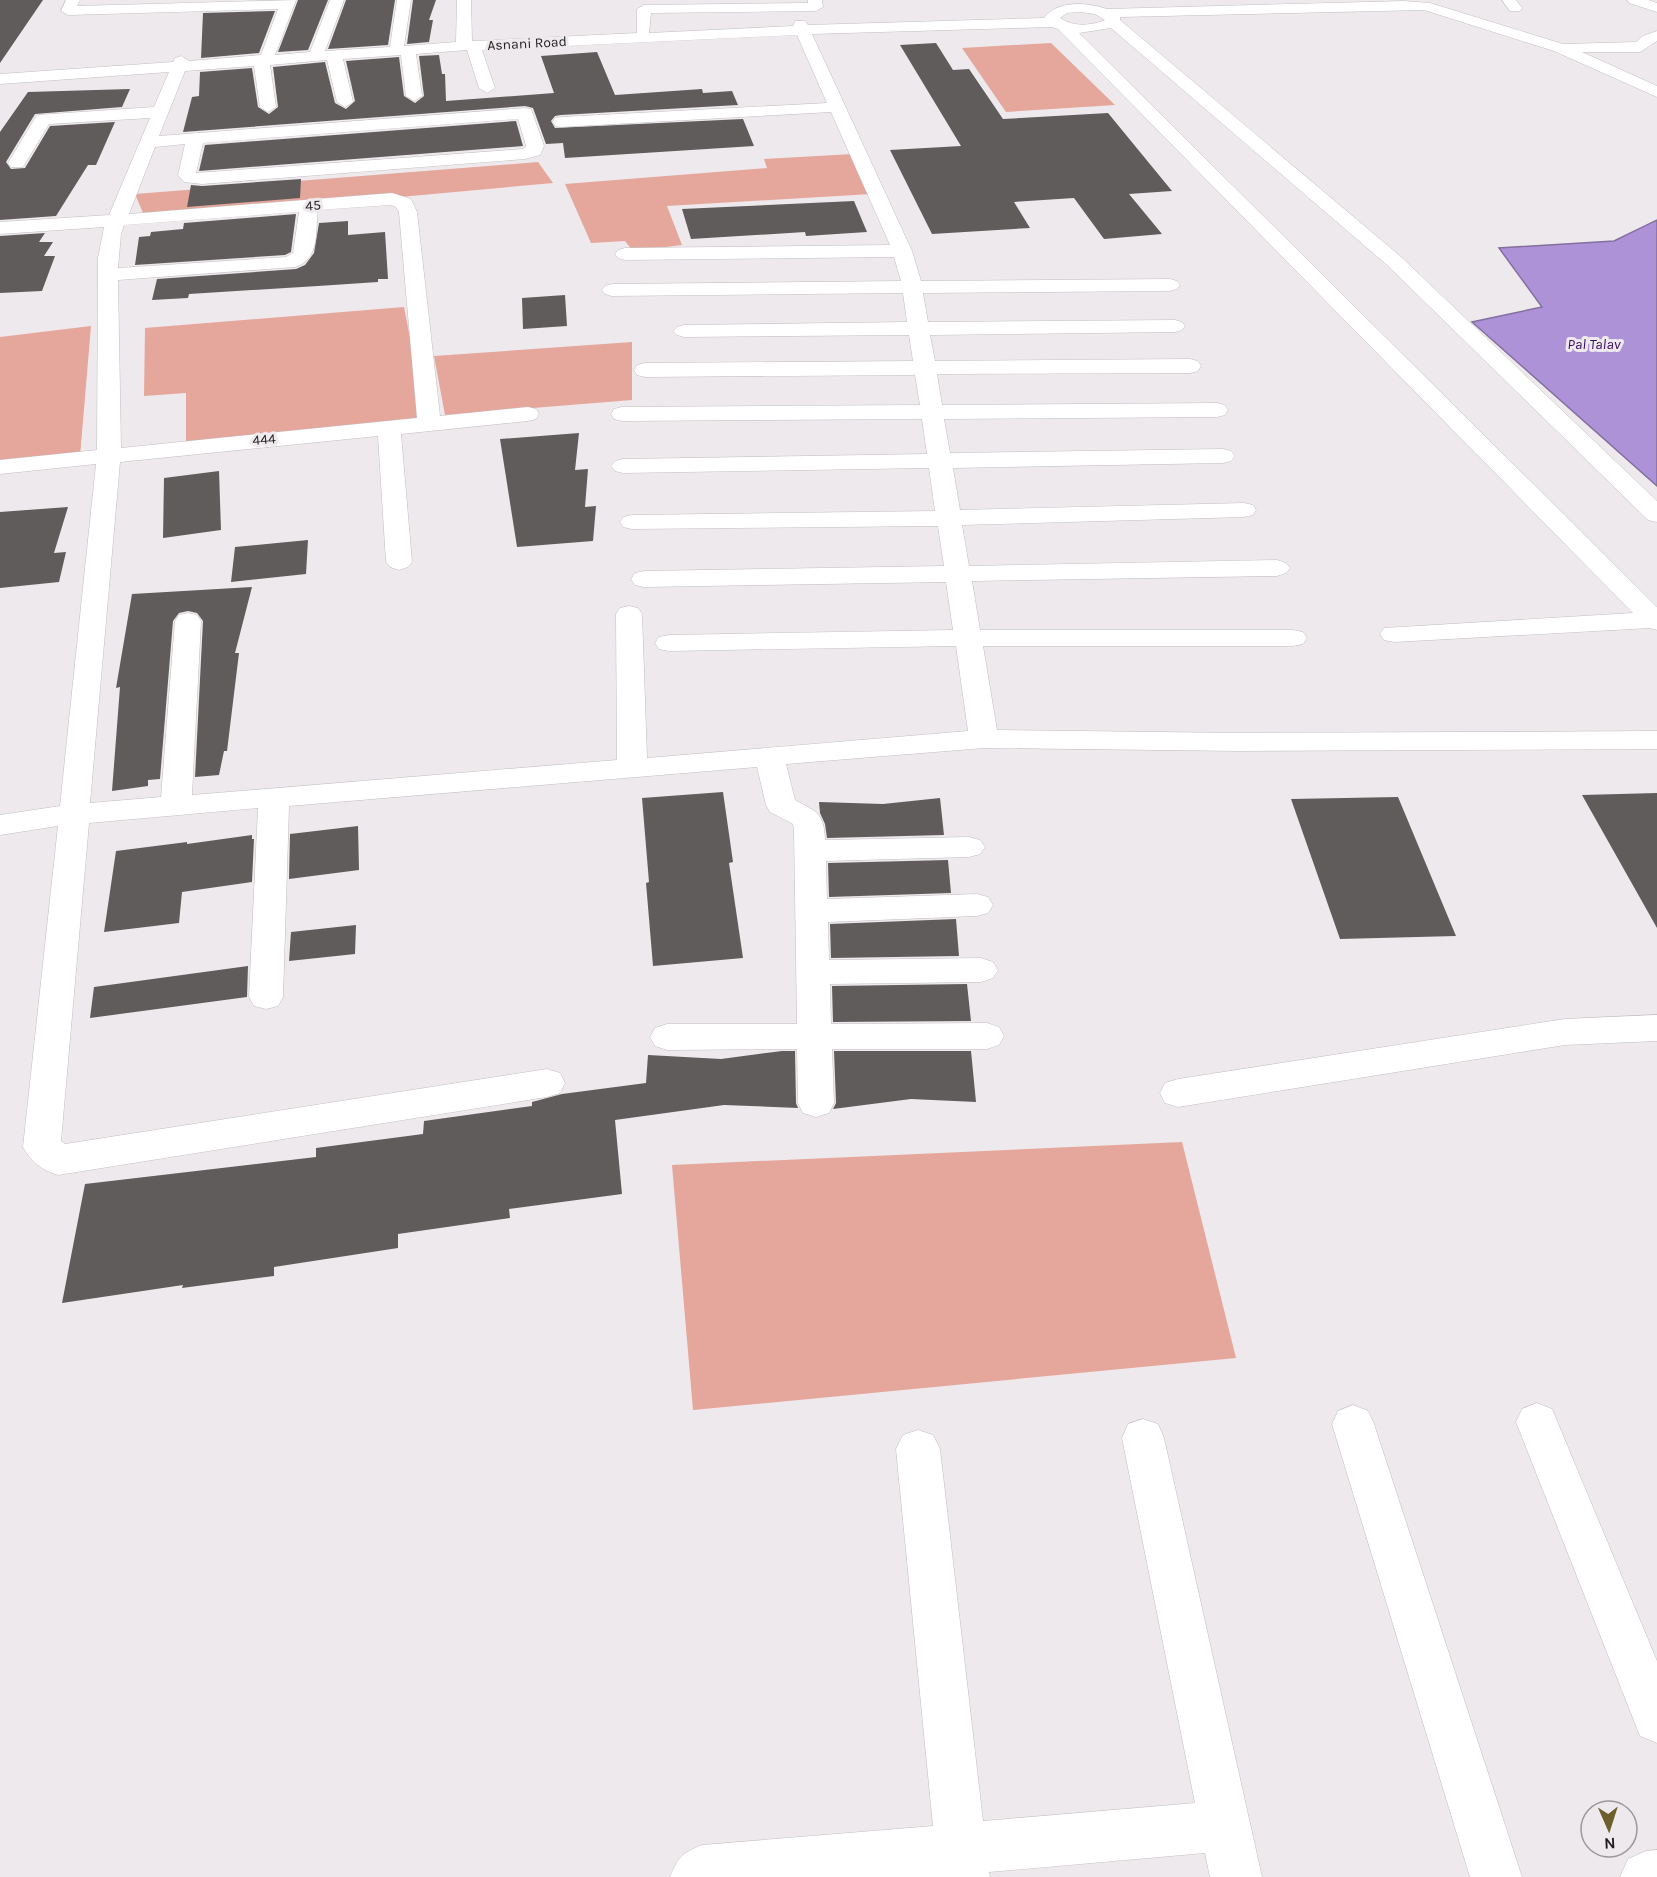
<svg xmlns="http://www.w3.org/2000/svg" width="1657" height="1877" font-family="Karla,sans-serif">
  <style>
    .green { fill: #e5a69c }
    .water { fill: #ae92d8; stroke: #836fa0; stroke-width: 1.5 }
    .building { fill: #605c5c }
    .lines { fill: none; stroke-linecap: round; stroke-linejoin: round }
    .minor-casing { stroke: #c2bdc0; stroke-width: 1 }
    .minor { fill: #fff; fill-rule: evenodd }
    .labels { text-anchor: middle; stroke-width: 6; stroke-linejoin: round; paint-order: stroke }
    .far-street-label { font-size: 14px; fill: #201e1f; stroke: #eee9ec }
    .far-water-label { font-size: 15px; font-style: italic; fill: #380b5f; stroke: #eee9ec }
  </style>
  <rect width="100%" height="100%" fill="#eee9ec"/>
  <path class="green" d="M 1051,43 L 1115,105 L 1006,112 L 962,48 Z
    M 853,154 L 871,194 L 667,206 L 682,245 L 633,251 L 625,241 L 591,243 L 565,184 L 767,168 L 764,159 Z
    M 538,162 L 553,183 L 146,220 L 135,194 Z
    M 404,307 L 426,421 L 186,444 L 186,393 L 144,396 L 145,328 Z
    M 91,326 L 80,456 L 0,465 L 0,337 Z
    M 632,342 L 632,400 L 445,415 L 434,356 Z
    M 1182,1142 L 1236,1358 L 693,1410 L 672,1165 Z"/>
  <path class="water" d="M 1657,220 L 1657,486 L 1472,322 L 1542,307 L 1499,248 L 1614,241 Z"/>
  <path class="building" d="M 0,0 L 43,0 L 0,63 Z
    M 298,0 L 328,0 L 308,50 L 278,52 Z
    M 346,0 L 395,0 L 388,45 L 328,49 Z
    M 413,0 L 436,0 L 429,20 L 433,20 L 429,42 L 407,44 Z
    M 275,11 L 259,53 L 201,58 L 203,13 Z
    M 936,43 L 953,70 L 969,69 L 1003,119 L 1108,113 L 1172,191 L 1129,194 L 1162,234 L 1104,239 L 1074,198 L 1014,202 L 1030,228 L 932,234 L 890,150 L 961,146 L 900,45 Z
    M 597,52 L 615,95 L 702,89 L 703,93 L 732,91 L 738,105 L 561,115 L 555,116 L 551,121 L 555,128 L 743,119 L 754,146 L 565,158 L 563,143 L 546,144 L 533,108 L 525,106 L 183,132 L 192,97 L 199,96 L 200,72 L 252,68 L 258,107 L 269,114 L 278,107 L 273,67 L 325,62 L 335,103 L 346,109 L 355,101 L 346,61 L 399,57 L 404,96 L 415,103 L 424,96 L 419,56 L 439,55 L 442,74 L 445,74 L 446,101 L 554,93 L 541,56 Z
    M 130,89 L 122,107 L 35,114 L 6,162 L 11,169 L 25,168 L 50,126 L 115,122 L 96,165 L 88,165 L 56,216 L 0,220 L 0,132 L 28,92 Z
    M 516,121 L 523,146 L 199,171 L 205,145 Z
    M 301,179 L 300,198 L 187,207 L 191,185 L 202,186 Z
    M 854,201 L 867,232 L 806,236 L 805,232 L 691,239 L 682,209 Z
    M 296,214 L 291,252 L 285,255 L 135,265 L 139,237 L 150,236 L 151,232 L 183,229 L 184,223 Z
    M 348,221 L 348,235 L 385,232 L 388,279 L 378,279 L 378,282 L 318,286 L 189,294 L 188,298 L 152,300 L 157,279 L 296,269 L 305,265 L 314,253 L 319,223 Z
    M 45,233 L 39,242 L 53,242 L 44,256 L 55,256 L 42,291 L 0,293 L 0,236 Z
    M 565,295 L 567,326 L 523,329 L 522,298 Z
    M 579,433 L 575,470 L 588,469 L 585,507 L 596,506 L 593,541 L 517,547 L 500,439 Z
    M 219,471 L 221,530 L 163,538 L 164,478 Z
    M 68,507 L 54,553 L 66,552 L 59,582 L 0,588 L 0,512 Z
    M 308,540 L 306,574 L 231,582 L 235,547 Z
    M 252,587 L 235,653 L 239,653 L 227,751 L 224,751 L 219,775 L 195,777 L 203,621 L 197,613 L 188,611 L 179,613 L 173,621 L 160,779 L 148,780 L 148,786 L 112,791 L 120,687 L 116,688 L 132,594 Z
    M 723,792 L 733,862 L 729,863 L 743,958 L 653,966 L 646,883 L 649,882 L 642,798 Z
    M 1657,793 L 1657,928 L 1582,795 Z
    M 1398,797 L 1456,936 L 1340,939 L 1291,799 Z
    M 940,798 L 944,835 L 827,838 L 825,824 L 820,813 L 819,802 L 883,804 Z
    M 358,826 L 359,870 L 289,879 L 290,834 Z
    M 252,835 L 252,839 L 254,839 L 252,882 L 182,892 L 179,923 L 104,932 L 116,851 L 187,842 L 187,844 Z
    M 948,860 L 951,893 L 829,897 L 828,863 Z
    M 956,919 L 959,956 L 831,958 L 830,924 Z
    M 356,925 L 355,954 L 289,961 L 291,932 Z
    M 248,966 L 247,997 L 90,1018 L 94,987 Z
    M 967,984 L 971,1021 L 833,1022 L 832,986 Z
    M 782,1051 L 795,1051 L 796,1103 L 798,1108 L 724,1105 L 615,1120 L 622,1194 L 509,1209 L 510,1218 L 398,1234 L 398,1248 L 274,1267 L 274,1276 L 182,1288 L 183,1285 L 62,1303 L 85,1184 L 316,1157 L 316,1148 L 423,1134 L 424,1121 L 532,1106 L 532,1102 L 562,1094 L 646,1083 L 648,1055 L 721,1059 Z
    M 834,1051 L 971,1051 L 976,1102 L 911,1099 L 833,1109 L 836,1103 Z"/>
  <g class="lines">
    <g class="minor-casing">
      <path id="minor" d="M 66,0 L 80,0 L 77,6 L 296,0 L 275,55 L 310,52 L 330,0 L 344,0 L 325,51 L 390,47 L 397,0 L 411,0 L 404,46 L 456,42 L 457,0 L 471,0 L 472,41 L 475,41 L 637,33 L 637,9 L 644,5 L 808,3 L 808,0 L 822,0 L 823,7 L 816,11 L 651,13 L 649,33 L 793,26 L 795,21 L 805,21 L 808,25 L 1044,18 C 1058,0 1086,2 1107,9 L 1404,1 L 1430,3 L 1563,44 L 1636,42 L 1643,36 L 1657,31 L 1657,41 L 1640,52 L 1582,52 L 1657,86 L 1657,97 L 1554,51 L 1424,10 L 1120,17 L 1120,20 L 1400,256 L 1657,501 L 1657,522 L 1648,520 L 1386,264 L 1111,28 L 1079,33 L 1657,607 L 1657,630 L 1650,628 L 1394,642 L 1384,640 L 1380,634 L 1384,628 L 1633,613 L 1058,29 L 1052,27 L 812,34 L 912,251 L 921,281 L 1170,279 L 1177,281 L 1180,285 L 1177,289 L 1170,291 L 923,293 L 928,322 L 1175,320 L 1182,322 L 1185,326 L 1182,330 L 1175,332 L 930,335 L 935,361 L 1190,359 L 1198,361 L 1201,366 L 1198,371 L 1190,373 L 937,374 L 942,405 L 1217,403 L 1225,405 L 1228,410 L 1225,415 L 1217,417 L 944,419 L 950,453 L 1223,449 L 1231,451 L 1235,456 L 1231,461 L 1223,463 L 953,468 L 960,510 L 1244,503 L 1253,505 L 1256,510 L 1253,515 L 1244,517 L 962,525 L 969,566 L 1277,560 L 1286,563 L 1290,568 L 1286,573 L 1277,576 L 972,581 L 980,630 L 1293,630 L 1303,632 L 1307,638 L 1303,644 L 1293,646 L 983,646 L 997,730 L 1241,733 L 1657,731 L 1657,749 L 1241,751 L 984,748 L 786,764 L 795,800 C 817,812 824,813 825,840 L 969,837 L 980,840 L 985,847 L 980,854 L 969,857 L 826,861 L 827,899 L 977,894 L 988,897 L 993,905 L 988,913 L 977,916 L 828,922 L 829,960 L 981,958 L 993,962 L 998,970 L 993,978 L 981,982 L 830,984 L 831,1024 L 987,1023 L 999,1027 L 1004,1036 L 999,1045 L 987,1049 L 832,1049 L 834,1103 L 829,1113 L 816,1117 L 803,1113 L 798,1103 L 797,1049 L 667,1050 L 655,1046 L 650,1037 L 655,1028 L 667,1024 L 797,1024 L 794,830 L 793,824 L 770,812 L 766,805 L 757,767 L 289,806 L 283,997 L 278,1006 L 266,1009 L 254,1006 L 249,997 L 258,808 L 89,823 L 61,1141 L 65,1144 L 547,1069 L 560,1073 L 565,1083 L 560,1093 L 547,1097 L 58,1175 C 42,1170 31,1162 23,1147 L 58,826 L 0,835 L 0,815 L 60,806 L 96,464 L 0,474 L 0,460 L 97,450 L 98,258 L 104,227 L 0,234 L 0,222 L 109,215 L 150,118 L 49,124 L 23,167 L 11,167 L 8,163 L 37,115 L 154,107 L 169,72 L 0,84 L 0,74 L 173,62 L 175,58 L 181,56 L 189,61 L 261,55 L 278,9 L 68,15 L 61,11 ZM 1080,12 L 1095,14 L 1105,20 C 1091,26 1073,27 1060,18 L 1067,13 ZM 797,35 L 827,103 L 561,117 L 555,118 L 553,122 L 555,126 L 561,127 L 831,112 L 890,245 L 625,248 L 618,250 L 615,254 L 618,258 L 625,260 L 894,257 L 901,281 L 612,284 L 605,286 L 602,290 L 605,294 L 612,296 L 903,293 L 907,322 L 684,325 L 677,327 L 673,331 L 677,335 L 684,337 L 909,335 L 913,361 L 645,363 L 637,365 L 634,370 L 637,375 L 645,377 L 915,375 L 920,405 L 622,407 L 614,409 L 611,414 L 614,419 L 622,421 L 922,419 L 927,454 L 623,459 L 615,461 L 611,466 L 615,471 L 623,473 L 929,468 L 935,511 L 632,515 L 623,517 L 620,522 L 623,527 L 632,529 L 938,526 L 944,566 L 644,571 L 635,573 L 631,579 L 635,585 L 644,587 L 946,582 L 953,630 L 669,635 L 659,637 L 655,643 L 659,649 L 669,651 L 956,646 L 968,731 L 647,758 L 642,614 L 638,608 L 629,606 L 620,608 L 616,614 L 617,760 L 192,795 L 201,621 L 197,615 L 188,613 L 179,615 L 175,621 L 161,797 L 90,803 L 120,462 L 378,436 L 386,562 L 390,567 L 399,570 L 408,567 L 412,562 L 401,434 L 528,421 L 536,419 L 539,414 L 536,409 L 528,407 L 440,416 L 417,212 L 411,199 L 392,193 L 129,214 L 155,147 L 185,144 L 178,175 L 184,182 L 202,184 L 525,159 L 540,155 L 544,146 L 531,109 L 525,108 L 159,136 L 185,71 L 254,66 L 260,107 L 268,112 L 276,107 L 270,65 L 327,60 L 337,102 L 345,107 L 353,102 L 343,59 L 401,55 L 406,96 L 414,101 L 422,96 L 416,54 L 467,50 L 479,88 L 487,93 L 495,88 L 482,50 ZM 518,119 L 526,146 L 523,149 L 196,173 L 203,143 ZM 391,205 L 396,207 L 399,212 L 417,418 L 121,448 L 118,280 L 295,267 C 320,259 315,233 318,210 ZM 299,212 L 293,253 L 286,257 L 118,268 L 121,234 L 124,225 Z
        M 1502,0 L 1516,0 L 1522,8 L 1520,11 L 1510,11 Z
        M 1627,0 L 1648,0 L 1657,3 L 1657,12 L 1629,3 Z
        M 1657,1015 L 1657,1041 L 1565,1045 L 1178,1107 L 1165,1103 L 1160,1093 L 1165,1083 L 1178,1079 L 1565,1019 Z
        M 1537,1403 L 1552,1409 L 1657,1661 L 1657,1743 L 1640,1736 L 1516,1422 L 1522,1409 Z
        M 1353,1405 L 1368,1411 L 1374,1424 L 1522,1877 L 1470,1877 L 1332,1424 L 1338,1411 Z
        M 1143,1419 L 1158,1424 L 1164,1438 L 1262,1877 L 1210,1877 L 1205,1853 L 989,1872 L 990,1877 L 670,1877 C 679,1856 681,1854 702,1845 L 933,1826 L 896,1449 L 903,1435 L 918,1430 L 933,1435 L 940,1449 L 983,1821 L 1195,1803 L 1122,1438 L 1128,1424 Z
        M 1657,1850 L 1657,1877 L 1620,1877 L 1628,1859 L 1646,1851 Z"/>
    </g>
    <use href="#minor" class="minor"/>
  </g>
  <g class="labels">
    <g class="far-street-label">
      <text transform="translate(527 43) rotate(-3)" y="5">Asnani Road</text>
      <text transform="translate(313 205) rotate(-5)" y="5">45</text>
      <text transform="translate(264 439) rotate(-5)" y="5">444</text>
    </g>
    <g class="far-water-label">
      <text x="1594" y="349">Pal Talav</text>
    </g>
  </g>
  <g transform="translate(1609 1829) rotate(177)"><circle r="28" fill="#eee9ec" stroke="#9c989a" stroke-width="1.5"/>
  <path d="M0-4.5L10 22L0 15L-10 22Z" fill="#6d5f2c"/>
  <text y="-9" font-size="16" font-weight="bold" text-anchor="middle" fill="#201e1f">N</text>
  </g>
</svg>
